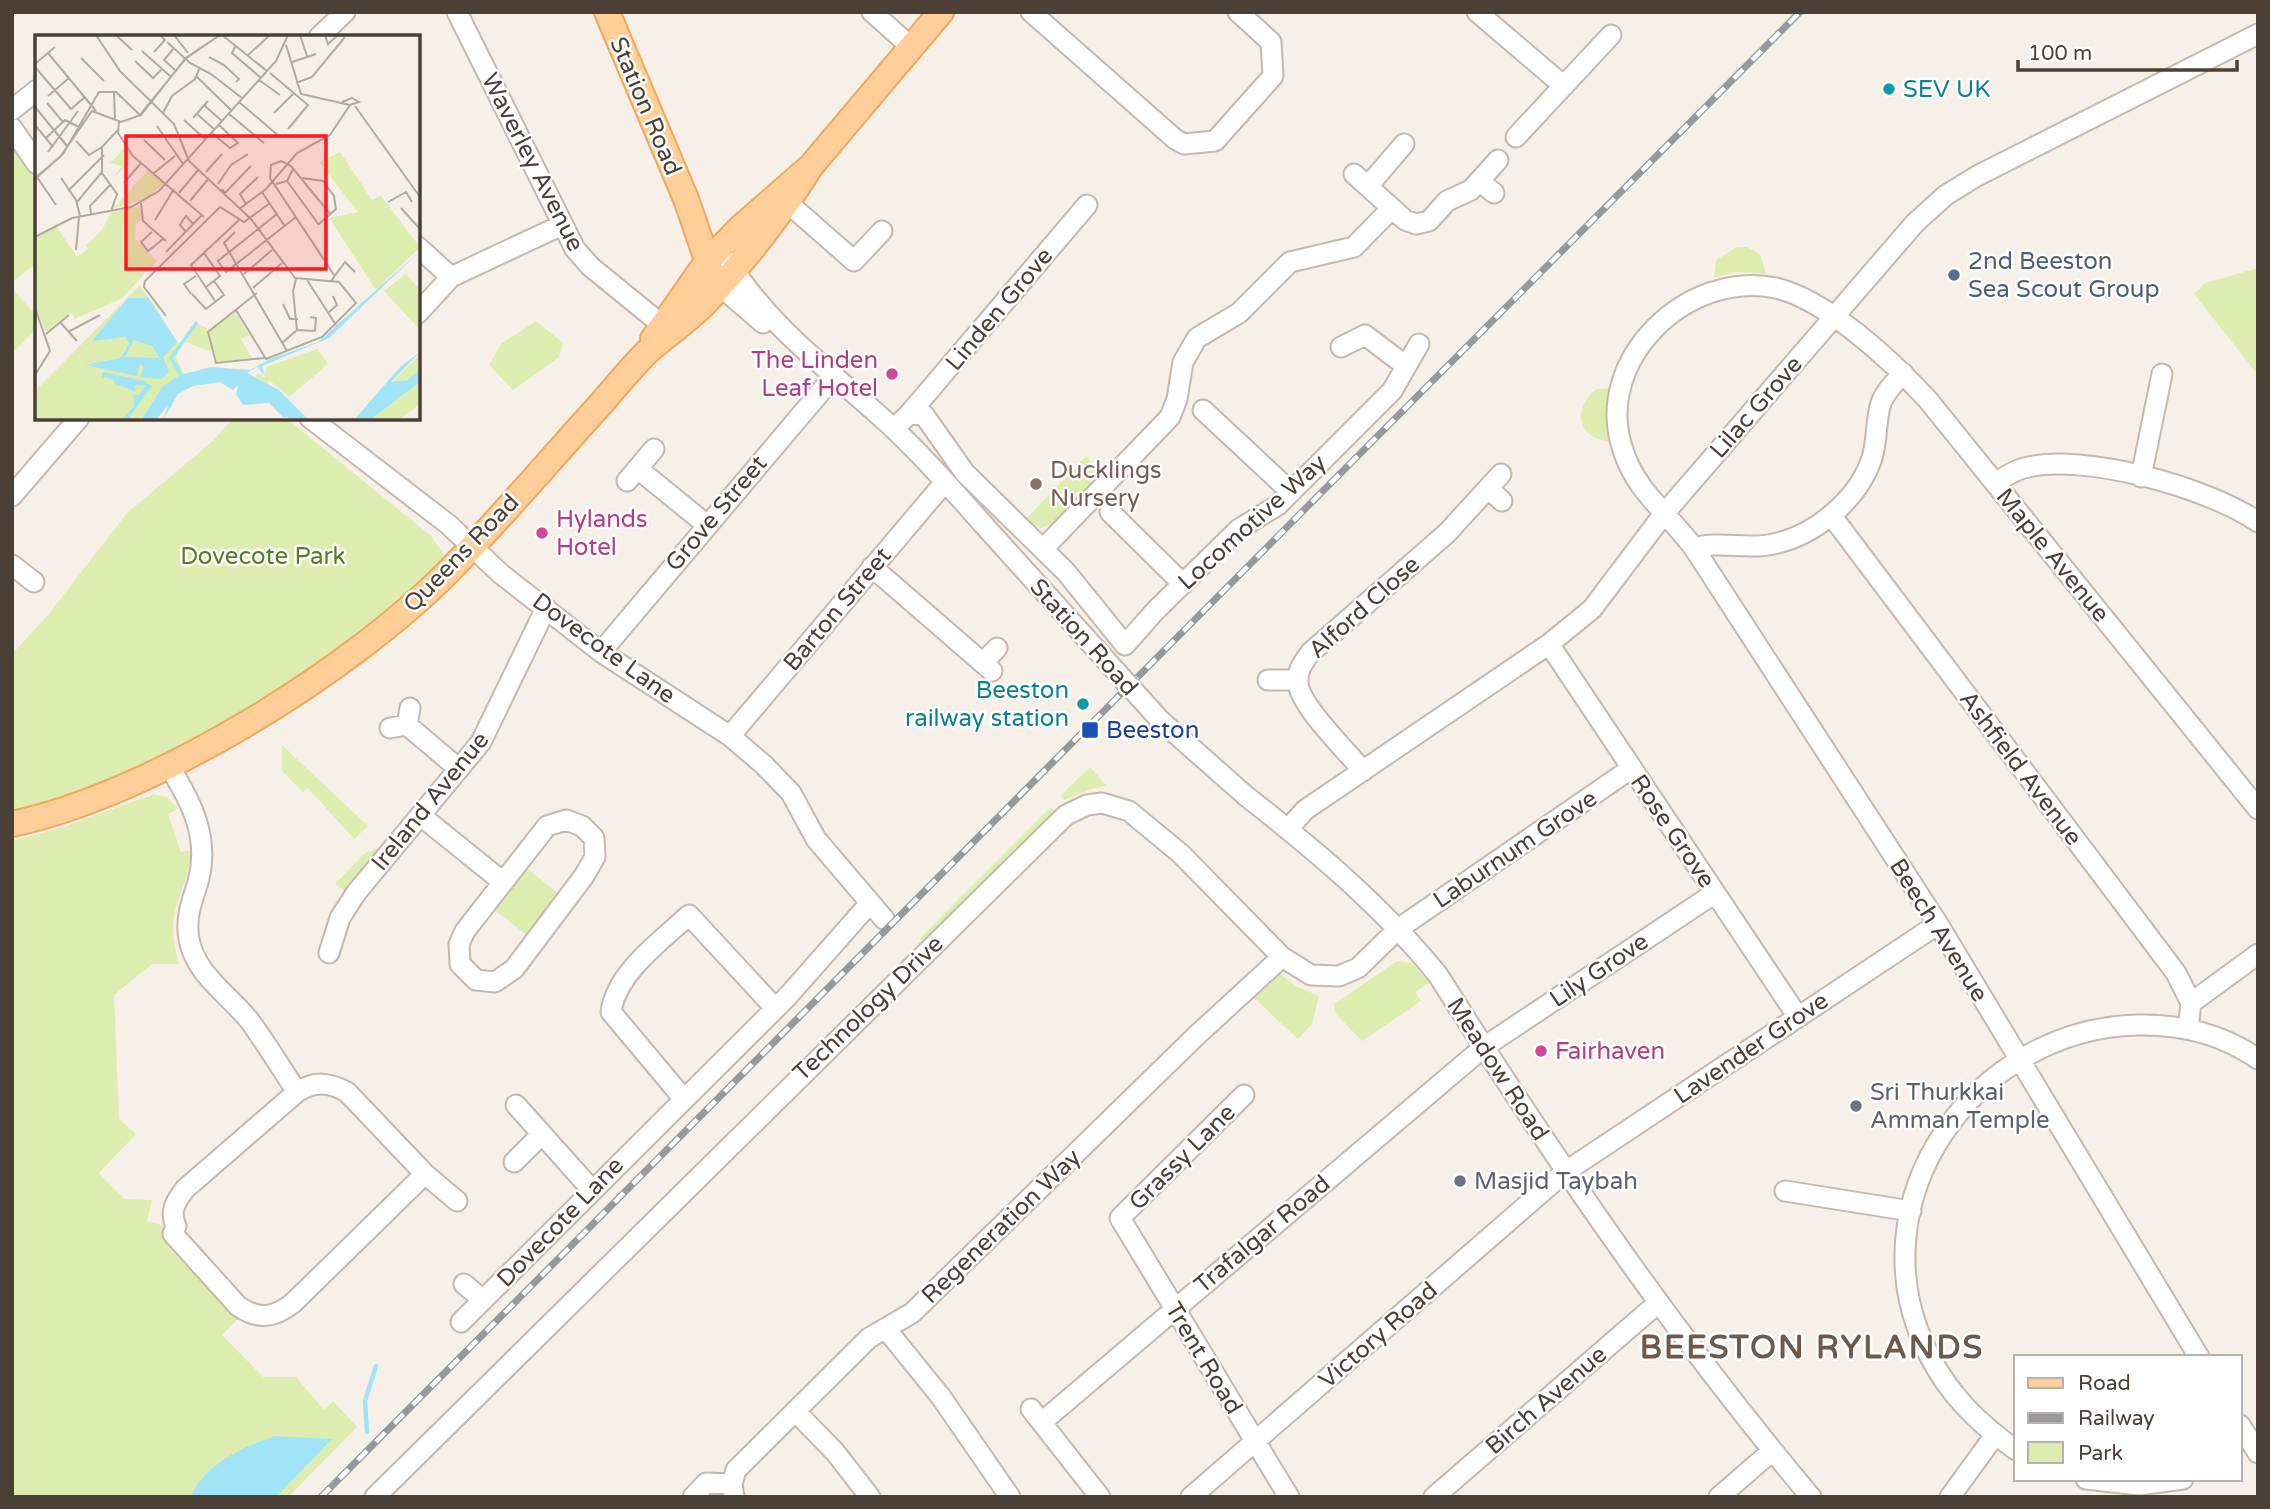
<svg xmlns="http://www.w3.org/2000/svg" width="2270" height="1509" font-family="'Varela Round',sans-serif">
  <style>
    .green { fill: #ddedaf }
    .water { fill: #a1e4f7 }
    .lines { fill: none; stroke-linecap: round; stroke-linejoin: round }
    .stream { stroke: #a1e4f7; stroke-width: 4.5 }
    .minor-casing { stroke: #c5b8ad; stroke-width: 23 }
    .major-casing { stroke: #efa85e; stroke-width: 28 }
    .minor { stroke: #fff; stroke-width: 19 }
    .major { stroke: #ffce99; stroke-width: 24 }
    .rail-casing { stroke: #989898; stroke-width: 7 }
    .rail { stroke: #fff; stroke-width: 4.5; stroke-dasharray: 13; stroke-linecap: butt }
    .minor-bridge-casing { stroke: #c5b8ad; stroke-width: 23; stroke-linecap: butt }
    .minor-bridge { stroke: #fff; stroke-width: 19 }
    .culture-dot { fill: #0f9aa8; stroke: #fff; stroke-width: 2.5 }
    .service-dot { fill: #5c6f8a; stroke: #fff; stroke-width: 2.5 }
    .hotel-dot { fill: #d1479c; stroke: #fff; stroke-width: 2.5 }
    .education-dot { fill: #8d6e63; stroke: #fff; stroke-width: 2.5 }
    .transit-dot { fill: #1a4fb4; stroke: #fff; stroke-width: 2.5 }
    .worship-dot { fill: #6b7280; stroke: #fff; stroke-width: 2.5 }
    .labels { text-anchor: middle; stroke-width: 5; stroke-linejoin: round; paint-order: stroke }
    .culture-label { font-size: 24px; fill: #0d838f; stroke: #fff; text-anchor: start }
    .street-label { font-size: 24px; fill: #4b3f36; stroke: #fff }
    .service-label { font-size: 24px; fill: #4e5e75; stroke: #fff; text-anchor: start }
    .hotel-label { font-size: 24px; fill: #b23c85; stroke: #fff; text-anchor: start }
    .education-label { font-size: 24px; fill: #785e54; stroke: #fff; text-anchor: start }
    .park-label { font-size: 24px; fill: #567d22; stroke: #fff }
    .transit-label { font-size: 24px; fill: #164399; stroke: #fff; text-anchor: start }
    .worship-label { font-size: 24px; fill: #5b616d; stroke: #fff; text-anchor: start }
    .district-label { font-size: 32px; font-weight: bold; letter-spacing: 2px; fill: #6e5a4d; stroke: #fff }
    .inset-river { fill: none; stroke: #a1e4f7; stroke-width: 3.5 }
    .inset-road { fill: none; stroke: #b2a9a1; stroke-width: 2 }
    .view { fill: #ff1720; fill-opacity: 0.15; stroke: #ff1720; stroke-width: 3.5 }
    .inset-edge { fill: none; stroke: #4b3f36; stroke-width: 3.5 }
  </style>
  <rect width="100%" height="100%" fill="#f6f0e9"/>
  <path class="green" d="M 12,145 L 37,183 L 37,263 L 12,282 Z
    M 1737,247 L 1747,247 L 1760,254 L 1766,274 L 1738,272 L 1714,277 L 1716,260 Z
    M 2258,268 L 2258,375 L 2194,294 L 2205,283 Z
    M 12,289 L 37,316 L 37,328 L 12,354 Z
    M 536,321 L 563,343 L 559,357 L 513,390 L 489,365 L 501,344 Z
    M 1610,388 L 1609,441 C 1577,439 1572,407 1597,389 Z
    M 233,418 L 286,418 L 431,536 L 444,555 L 441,567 C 415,589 389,612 363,633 C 260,716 138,775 12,813 L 12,654 L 48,615 L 127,513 L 213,441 Z
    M 1086,456 L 1103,473 L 1054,523 L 1041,528 L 1026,519 Z
    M 282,745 L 368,826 L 354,839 L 308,788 L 303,792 L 282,771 Z
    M 1090,767 L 1107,786 L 1091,789 L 1065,800 L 1060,796 Z
    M 154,794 L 167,797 L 178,809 L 168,814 L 181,852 L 192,850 C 186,900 163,905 179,964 L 152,964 L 114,995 L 119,1119 L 136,1134 L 99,1173 L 124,1199 L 152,1200 L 147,1221 L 162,1225 L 168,1247 L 238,1319 L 222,1335 L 263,1377 L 296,1377 L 324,1410 L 333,1401 L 357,1427 L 288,1497 L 12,1497 L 12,841 L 64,827 Z
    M 1051,807 L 1055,812 L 923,943 L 920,939 L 924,934 Z
    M 383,846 L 345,891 L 335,884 L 365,853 Z
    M 524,866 L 560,895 L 528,936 L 492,908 Z
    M 1397,961 L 1412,963 L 1429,983 L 1415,992 L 1421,1001 L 1362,1041 L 1336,1014 L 1334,1004 Z
    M 1280,974 L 1296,986 L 1319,996 L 1312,1024 L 1298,1039 L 1254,998 Z"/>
  <path class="water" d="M 275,1436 L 332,1439 L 276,1497 L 190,1497 C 206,1463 243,1447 275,1436 Z"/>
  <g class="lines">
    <path class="stream" d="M 367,1432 L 365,1401 L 376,1366"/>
    <g class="minor-casing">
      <path id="minor" d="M 457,12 L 575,249 L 591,267 L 661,324
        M 872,12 L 910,46
        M 1031,12 L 1175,139 L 1184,144 L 1215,141 L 1273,76 L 1271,42 L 1238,12
        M 1477,12 L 1564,86
        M 319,37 L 345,12
        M 12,110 L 37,90
        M 12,128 L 37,164
        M 1516,137 L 1611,35
        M 1354,174 L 1405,220 L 1416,224 L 1429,221 L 1447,201 L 1471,190 L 1498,160
        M 1479,181 L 1494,193
        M 1368,186 L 1404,144
        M 788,203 L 854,261 L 882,231
        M 418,247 L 451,277
        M 728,261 C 772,331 834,373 894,429 C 925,458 954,491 982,523
        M 720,286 L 763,323
        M 418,313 L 451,277 L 562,225
        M 1341,347 L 1365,335 L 1406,366
        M 1203,410 L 1291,492
        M 910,413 L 1087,205
        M 310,418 L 449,525 L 501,574 L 601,652 L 730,736 L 764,765 L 791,793 L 816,839 L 884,919
        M 894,429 L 910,413 L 924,415 L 965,473 L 1066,572 L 1125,645 L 1156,610 L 1239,529 L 1278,505 L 1392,391 L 1419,344
        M 638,469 L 707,525
        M 2141,477 L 2162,374
        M 627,481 L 654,449
        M 1995,483 C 2004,477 2013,471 2024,468 C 2083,452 2209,488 2258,522
        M 1489,489 L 1502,501
        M 12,496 L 79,418
        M 1110,512 L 1183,584
        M 1831,515 L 2176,973 L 2191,1003 L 2188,1028
        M 1694,548 C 1718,541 1743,549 1768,545 C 1812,538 1856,502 1871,461 C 1878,442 1875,421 1881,403 C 1885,392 1895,382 1903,373
        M 1043,549 L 1170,417 L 1177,399 L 1183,362 L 1197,338 L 1239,313 L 1290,262 L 1354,247 L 1392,208
        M 12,565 L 34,582
        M 872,567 L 992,671
        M 1549,644 L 1798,1017
        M 601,652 L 834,376
        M 983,663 L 997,648
        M 1268,680 L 1297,680
        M 407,725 L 459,769
        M 390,728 L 407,725 L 410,708
        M 730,736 L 945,482
        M 169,766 C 192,803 210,838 198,882 C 192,902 185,917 189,939 C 195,974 228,994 249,1020 C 266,1043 281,1068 297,1092
        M 1363,771 C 1347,751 1300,706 1298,683 C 1297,670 1303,663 1310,653 L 1447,533 L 1501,474
        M 1246,796 C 1315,850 1383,907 1438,975 C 1552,1156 1673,1333 1811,1497
        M 421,816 L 503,882
        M 566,820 L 582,826 L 594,838 L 595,857 L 584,876 L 514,969 L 495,982 L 476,980 L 460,964 L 459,944 L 465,931 L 547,826 Z
        M 1288,829 L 1305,810 L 1549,644 L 1592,609 L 1663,515 L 1915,223 L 1946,195 L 1977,176 L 2258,34
        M 329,953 L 340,918 L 356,893 L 481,742 L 546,608
        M 2191,1003 L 2258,954
        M 1244,1095 L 1120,1218 L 1289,1497
        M 683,1098 L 611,1012 C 616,973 661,941 689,915 L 775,1008
        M 516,1105 L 591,1189
        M 514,1162 L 542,1134
        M 425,1174 L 293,1303 C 274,1318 258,1320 238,1306 L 173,1234 L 176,1226 C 169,1211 176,1201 185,1189 L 297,1092 C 315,1081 329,1082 347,1092 L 425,1174 L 457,1201
        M 1785,1191 L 1911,1211
        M 464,1284 L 483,1300
        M 461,1322 L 788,996 L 870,903
        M 886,1329 L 941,1397 L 1010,1497
        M 2199,1357 L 1938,924 L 1694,548 C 1669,514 1636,492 1623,450 C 1592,360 1688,269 1776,288 C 1827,300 1893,362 1928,400 L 2258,809
        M 1031,1409 L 1100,1497
        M 795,1411 L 835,1452 L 870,1497
        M 1042,1422 L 1484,1047 L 1715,893
        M 2240,1425 L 2258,1453
        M 2016,1450 C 1979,1424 1949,1395 1928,1353 C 1852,1201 1975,1029 2137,1025 C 2180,1024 2222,1034 2258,1059
        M 2086,1479 L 2139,1485 L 2183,1479
        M 375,1497 L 1066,815 L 1087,805 L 1102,803 L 1129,811 L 1181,854 L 1282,957 L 1311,975 L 1339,976 L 1358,968 L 1398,929 L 1632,768
        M 693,1497 L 706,1483 L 732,1484
        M 734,1497 L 732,1484 L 736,1470 L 869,1338 L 912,1313 L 1196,1036 L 1282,957
        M 1191,1497 L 1565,1172 L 1938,924
        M 1434,1497 L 1658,1303
        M 1719,1497 L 1772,1451
        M 1950,1497 L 1995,1435"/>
    </g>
    <g class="major-casing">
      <path id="major" d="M 607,12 L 686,199 L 712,274
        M 653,339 L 706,263 L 740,228 L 811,166 L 941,12
        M 12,824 C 151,795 349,672 448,572 C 500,519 548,462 598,407 C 614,389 630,369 647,352 C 667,334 690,320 708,300 C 746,259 781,214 811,166"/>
    </g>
    <use href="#minor" class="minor"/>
    <use href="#major" class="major"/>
    <g class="rail-casing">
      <path id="rail" d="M 321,1497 L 1800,12"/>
    </g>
    <use href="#rail" class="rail"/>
    <g class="minor-bridge-casing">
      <path id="minor-bridge" d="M 982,523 L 1160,720 L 1246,796"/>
    </g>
    <use href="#minor-bridge" class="minor-bridge"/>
  </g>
  <g class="culture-dot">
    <circle cx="1889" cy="89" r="7"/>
    <circle cx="1083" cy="704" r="7"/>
  </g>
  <circle class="service-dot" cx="1954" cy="275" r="7"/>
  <g class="hotel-dot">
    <circle cx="892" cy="374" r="7"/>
    <circle cx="542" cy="533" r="7"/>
    <circle cx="1541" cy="1051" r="7"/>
  </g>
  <circle class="education-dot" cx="1036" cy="484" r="7"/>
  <rect class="transit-dot" x="1081" y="721" width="18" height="18" rx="3.5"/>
  <g class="worship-dot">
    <circle cx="1856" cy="1106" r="7"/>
    <circle cx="1460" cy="1181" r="7"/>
  </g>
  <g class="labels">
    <g class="culture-label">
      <text x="1903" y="97">SEV UK</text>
      <text x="1069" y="698" text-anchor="end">Beeston<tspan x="1069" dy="28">railway station</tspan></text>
    </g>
    <g class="street-label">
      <text transform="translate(646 106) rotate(67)" y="8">Station Road</text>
      <text transform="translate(533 162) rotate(63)" y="8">Waverley Avenue</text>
      <text transform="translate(999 309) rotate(-50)" y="8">Linden Grove</text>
      <text transform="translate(1756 407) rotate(-49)" y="8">Lilac Grove</text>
      <text transform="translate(716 513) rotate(-50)" y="8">Grove Street</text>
      <text transform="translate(1252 522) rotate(-42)" y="8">Locomotive Way</text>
      <text transform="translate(461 553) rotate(-46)" y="8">Queens Road</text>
      <text transform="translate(2053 555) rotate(51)" y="8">Maple Avenue</text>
      <text transform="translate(1364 607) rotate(-42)" y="8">Alford Close</text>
      <text transform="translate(837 609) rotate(-50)" y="8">Barton Street</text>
      <text transform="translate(1084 637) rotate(48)" y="8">Station Road</text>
      <text transform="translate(604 648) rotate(36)" y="8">Dovecote Lane</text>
      <text transform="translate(2021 768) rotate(53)" y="8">Ashfield Avenue</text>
      <text transform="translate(430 801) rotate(-51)" y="8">Ireland Avenue</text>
      <text transform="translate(1673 831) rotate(56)" y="8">Rose Grove</text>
      <text transform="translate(1515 849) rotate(-34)" y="8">Laburnum Grove</text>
      <text transform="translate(1939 930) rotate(58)" y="8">Beech Avenue</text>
      <text transform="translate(1599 970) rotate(-34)" y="8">Lily Grove</text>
      <text transform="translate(868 1008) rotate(-44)" y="8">Technology Drive</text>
      <text transform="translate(1751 1048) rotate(-34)" y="8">Lavender Grove</text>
      <text transform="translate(1498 1069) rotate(57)" y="8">Meadow Road</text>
      <text transform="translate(1182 1157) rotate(-45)" y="8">Grassy Lane</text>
      <text transform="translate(560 1222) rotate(-46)" y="8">Dovecote Lane</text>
      <text transform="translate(1001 1226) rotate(-44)" y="8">Regeneration Way</text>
      <text transform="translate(1262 1234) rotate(-40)" y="8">Trafalgar Road</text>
      <text transform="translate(1378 1335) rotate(-41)" y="8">Victory Road</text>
      <text transform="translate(1204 1358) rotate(59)" y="8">Trent Road</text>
      <text transform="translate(1546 1400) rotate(-41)" y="8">Birch Avenue</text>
    </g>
    <g class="service-label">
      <text x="1968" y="269">2nd Beeston<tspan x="1968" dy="28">Sea Scout Group</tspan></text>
    </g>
    <g class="hotel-label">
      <text x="878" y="368" text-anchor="end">The Linden<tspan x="878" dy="28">Leaf Hotel</tspan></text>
      <text x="556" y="527">Hylands<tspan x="556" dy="28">Hotel</tspan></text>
      <text x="1555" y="1059">Fairhaven</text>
    </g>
    <g class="education-label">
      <text x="1050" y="478">Ducklings<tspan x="1050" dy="28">Nursery</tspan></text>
    </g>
    <g class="park-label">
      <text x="263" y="564">Dovecote Park</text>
    </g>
    <g class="transit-label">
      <text x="1106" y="738">Beeston</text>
    </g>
    <g class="worship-label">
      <text x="1870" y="1100">Sri Thurkkai<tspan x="1870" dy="28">Amman Temple</tspan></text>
      <text x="1474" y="1189">Masjid Taybah</text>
    </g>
    <g class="district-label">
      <text x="1812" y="1358">BEESTON RYLANDS</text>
    </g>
  </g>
  <g transform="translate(35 35)">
    <rect width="385" height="385" fill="#f6f0e9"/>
    <path d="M 91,112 L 97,121 L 92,126 L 94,129 L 78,143 L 87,131 L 75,128 ZM 305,117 L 337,165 L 346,161 L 385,212 L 341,255 L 294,183 L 323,177 L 284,127 ZM 113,135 L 129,148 L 111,164 L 77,174 L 77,168 L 81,171 ZM 105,171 L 107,186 L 101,188 L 100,204 L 122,226 L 86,264 L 39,284 L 37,278 L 32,280 L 11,297 L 0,271 L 0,204 L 21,191 L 42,222 L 53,214 L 51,210 L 67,195 L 76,178 ZM 371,239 L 385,255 L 385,295 L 349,256 ZM 105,250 L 145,310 L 141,323 L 150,340 L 132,349 L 105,385 L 0,385 L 0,356 ZM 200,277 L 214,300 L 206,304 L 217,323 L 182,327 L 174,297 ZM 161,288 L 172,293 L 176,317 L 148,306 ZM 282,314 L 293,329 L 254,362 L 234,345 L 233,349 L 220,342 L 223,338 L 230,343 L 231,332 ZM 385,320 L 385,335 L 377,343 L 356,348 ZM 385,347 L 385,369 L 364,385 L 335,385 Z" fill="#ddedaf"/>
    <path d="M 385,216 L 294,303 L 227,331 L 230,341 L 222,332 L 212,338 L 244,355 L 274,385 L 248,382 L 234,368 L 208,370 L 201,359 L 203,350 L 198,355 L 185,347 L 158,351 L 143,359 L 128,385 L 133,370 L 121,385 L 106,385 L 128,351 L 145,340 L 176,332 L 215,335 L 235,324 L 283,307 ZM 93,263 L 114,263 L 142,307 L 128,322 L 134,337 L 126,344 L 105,342 L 109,332 L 105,328 L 102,341 L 50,330 L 85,323 L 89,318 L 94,308 L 91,302 L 57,306 ZM 99,305 L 117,311 L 125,323 L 90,322 ZM 385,317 L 356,347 L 372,345 L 385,335 L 385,347 L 335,385 L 319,385 L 365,332 ZM 68,337 L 109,346 L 117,351 L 94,383 L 87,385 L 99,371 L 98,360 L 104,360 L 111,350 L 99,351 L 101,357 L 80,349 L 78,344 L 67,342 Z" fill="#a1e4f7" fill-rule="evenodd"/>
    <path class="inset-river" d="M 146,340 L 136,323 L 162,287"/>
    <path class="inset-road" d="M 61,0 L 85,36 L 139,89 L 154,126M 81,0 L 97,15M 139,0 L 153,18M 187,0 L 232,36M 265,0 L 272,21M 290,0 L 293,9 L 303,0M 132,7 L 155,28 L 176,39 L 207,63M 201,10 L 197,18 L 226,43M 251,10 L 266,59 L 315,70 L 324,67 L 317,63 L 307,67M 139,13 L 129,25 L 140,35M 107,16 L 135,41M 119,17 L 130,5 L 125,0M 13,18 L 61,76M 213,20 L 235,0M 174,22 L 189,30 L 204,44 L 201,47M 46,23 L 69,46M 100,26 L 118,43 L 126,35M 257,27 L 281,19M 0,29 L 20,12M 0,32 L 36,74 L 50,62M 235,38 L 273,70 L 253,94M 161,41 L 196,75M 224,45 L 245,60M 261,48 L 277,42 L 310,2M 79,58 L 80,84M 13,61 L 34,43M 204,67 L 245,102M 12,68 L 28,87M 169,70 L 187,86M 320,71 L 385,162M 0,72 L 32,111M 128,78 L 137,61 L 160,44 L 165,32M 239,78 L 258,59M 162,79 L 179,94M 194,79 L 229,108M 158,83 L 173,66M 149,85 L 170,104M 84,87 L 83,98 L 98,121 L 169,182M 0,90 L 18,112M 122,91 L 148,129M 177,98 L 195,113 L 203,108 L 184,90M 11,103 L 30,85 L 44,92M 109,105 L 130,125M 41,106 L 54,120 L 67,112M 13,117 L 43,76M 154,126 L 216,184 L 260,243 L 304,247 L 321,268 L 287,302 L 231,324 L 201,275M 171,137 L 187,119M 67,138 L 82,159 L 76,176M 119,138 L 140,121M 2,142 L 21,170M 0,143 L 25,122 L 57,76 L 86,87 L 106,80 L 150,24 L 185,0M 26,143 L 41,165 L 45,181M 267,143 L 288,146 L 299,161 L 301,174 L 284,189M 0,144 L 28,119 L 64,57 L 81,57 L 105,80 L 152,22 L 185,0M 252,146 L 284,190M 89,148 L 106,128M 183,149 L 196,130 L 213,119M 241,149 L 252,146 L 258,134M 187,154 L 190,158 L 216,131M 33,156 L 69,120M 227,157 L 249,190M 144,158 L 164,134M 155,166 L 174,143M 42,167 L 67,137 L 67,112 L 83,95M 353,167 L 371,157 L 377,167M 106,168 L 108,186 L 131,206M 211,169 L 205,159 L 223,142M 366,173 L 385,194M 204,174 L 231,154 L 262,118 L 295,100 L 315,70M 56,179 L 55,171 L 76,149M 296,180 L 256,131 L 246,126 L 236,130 L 235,143 L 299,240M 120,185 L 139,154M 117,197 L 106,207 L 113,216 L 128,204M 151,197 L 145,190 L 148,185 L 151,181 L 159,190M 200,197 L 189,208 L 252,316M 0,202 L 37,183 L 96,172 L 124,156 L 241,26 L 253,0M 41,215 L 44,182M 131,217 L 167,180M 169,218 L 185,241 L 170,253M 182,225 L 191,237 L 261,182M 183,226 L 242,179M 209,239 L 237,215M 272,245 L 301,290M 296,246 L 310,227 L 320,237M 218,253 L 247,228M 222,258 L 173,297 L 181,328 L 229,323M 156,259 L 149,249 L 161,241M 157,259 L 171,274 L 189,260 L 179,246M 180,266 L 156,230 L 204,185M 248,269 L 255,284 L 263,284M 0,273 L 15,316 L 0,340M 293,278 L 302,270 L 298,261M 131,281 L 109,252 L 110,246 L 185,172 L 209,187 L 235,168M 25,287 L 42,306M 262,295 L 280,296 L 281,283 L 275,282M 33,297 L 65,280M 11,299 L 34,280M 247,308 L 262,295 L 258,256 L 261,244"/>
    <path class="view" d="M 91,101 L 291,101 L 291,234 L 91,234 Z"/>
    <rect width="385" height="385" class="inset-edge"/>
  </g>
  <rect width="2270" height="1509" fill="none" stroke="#4b3f36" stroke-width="28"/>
  <rect x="2014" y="1355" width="228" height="126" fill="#ffffff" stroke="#b7b2af" stroke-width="2"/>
  <rect x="2028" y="1378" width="35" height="10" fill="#ffce99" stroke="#b7b2af" stroke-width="2"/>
  <text x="2078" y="1390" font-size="21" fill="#4b3f36">Road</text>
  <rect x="2028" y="1413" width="35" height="10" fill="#989898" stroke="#b7b2af" stroke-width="2"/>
  <text x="2078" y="1425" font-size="21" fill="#4b3f36">Railway</text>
  <rect x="2028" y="1442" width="35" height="21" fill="#ddedaf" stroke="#b7b2af" stroke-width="2"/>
  <text x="2078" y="1460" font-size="21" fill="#4b3f36">Park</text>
  <path d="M2018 60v10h219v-10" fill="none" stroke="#4b3f36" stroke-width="3.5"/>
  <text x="2028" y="60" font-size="21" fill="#4b3f36" stroke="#ffffff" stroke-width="5" paint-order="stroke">100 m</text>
</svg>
